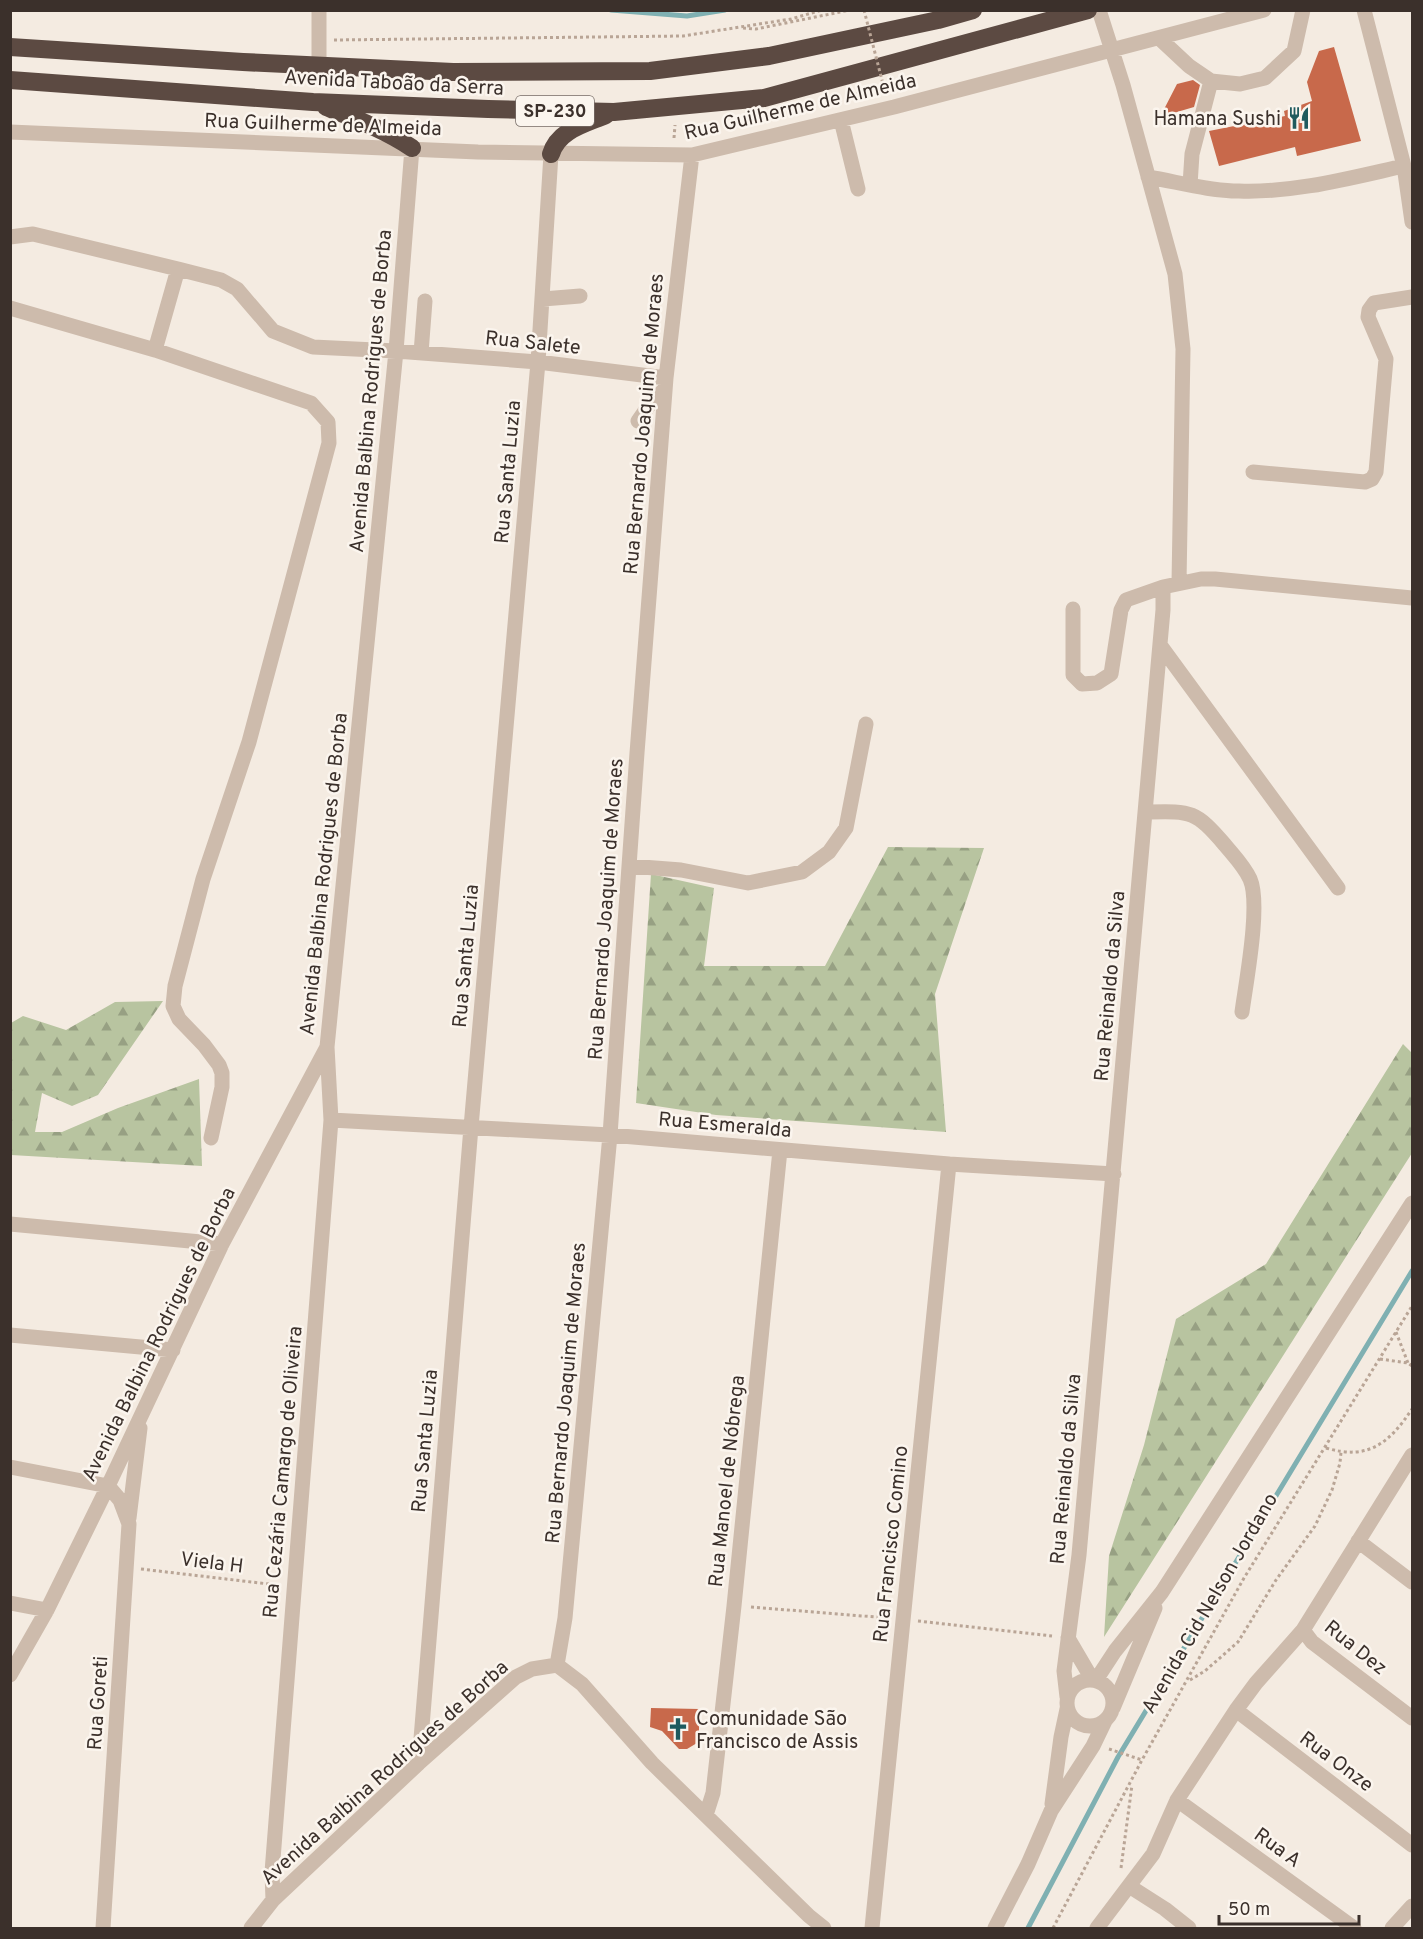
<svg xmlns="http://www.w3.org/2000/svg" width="1423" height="1939" font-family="Overpass,sans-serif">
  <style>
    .forest { fill: url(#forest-firs) }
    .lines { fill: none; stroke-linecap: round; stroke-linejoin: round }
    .stream { stroke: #7fb0b2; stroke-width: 5 }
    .building { fill: #c8694b }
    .path { stroke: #b9a596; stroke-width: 3; stroke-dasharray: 3 3; stroke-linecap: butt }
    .minor { stroke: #cdbbac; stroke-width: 15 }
    .highway { stroke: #5c4a42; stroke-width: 18 }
    .path-bridge { stroke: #b9a596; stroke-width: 3; stroke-dasharray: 3 3; stroke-linecap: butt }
    .labels { text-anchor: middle; stroke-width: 5; stroke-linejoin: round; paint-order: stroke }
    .shield { fill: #fbf5ee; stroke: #756b66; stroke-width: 1.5 }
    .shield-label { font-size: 18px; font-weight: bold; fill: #3b302b }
    .street-label { font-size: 20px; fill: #3b302b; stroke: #fbf5ee }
    .poi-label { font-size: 20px; fill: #3b302b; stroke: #fbf5ee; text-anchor: end }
  </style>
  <defs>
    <pattern id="forest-firs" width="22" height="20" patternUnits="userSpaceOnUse" patternTransform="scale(1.5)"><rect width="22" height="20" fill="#b8c4a0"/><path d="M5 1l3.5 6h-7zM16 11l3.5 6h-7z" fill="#97a083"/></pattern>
  </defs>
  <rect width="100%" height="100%" fill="#f4ebe1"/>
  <path class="forest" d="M 888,847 L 984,848 L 935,994 L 946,1132 L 716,1115 L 636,1103 L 651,874 L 714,888 L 704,966 L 825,966 Z
    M 163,1001 L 98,1095 L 72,1106 L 42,1093 L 35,1132 L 62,1132 L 118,1108 L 199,1079 L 202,1166 L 11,1155 L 11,1023 L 23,1016 L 66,1030 L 115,1002 Z
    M 1403,1044 L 1412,1053 L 1412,1153 L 1104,1637 L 1109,1556 L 1144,1445 L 1176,1319 L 1266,1264 Z"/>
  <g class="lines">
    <path class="stream" d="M 611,10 L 687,16 L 725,10
      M 1028,1928 L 1118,1757 L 1412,1271"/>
  </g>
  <path class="building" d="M 1334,47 L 1361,141 L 1297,156 L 1295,147 L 1219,166 L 1209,131 L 1285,116 L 1284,111 L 1312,101 L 1307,82 L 1319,51 Z
    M 1193,80 L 1200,85 L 1194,107 L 1160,117 L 1177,84 Z
    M 651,1708 L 699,1709 L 699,1735 L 702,1740 L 687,1749 L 679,1749 L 662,1731 L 650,1727 Z"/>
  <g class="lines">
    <path class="path" d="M 743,28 L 756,29 L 850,10
      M 334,40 L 683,36 L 791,19 L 822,10
      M 850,95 L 884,88
      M 674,138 L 675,125
      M 1396,1332 L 1408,1363
      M 1380,1359 L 1408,1363 L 1412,1366
      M 1326,1448 C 1369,1461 1390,1442 1412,1409
      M 141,1569 L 277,1585
      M 751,1607 L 888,1618
      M 918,1621 L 1052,1636
      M 1190,1680 L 1205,1671 L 1238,1642 L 1276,1580 L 1315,1526 L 1332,1490 L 1340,1463 L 1341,1452
      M 1109,1749 L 1142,1760
      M 1121,1868 L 1132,1785
      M 1053,1928 L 1142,1760 L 1244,1578 L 1412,1306"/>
    <path class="minor" d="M 1099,10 L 1123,85 L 1175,274 L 1183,349 L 1179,583
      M 1364,10 L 1404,166 L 1412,222
      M 1159,38 L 1189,66 L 1211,81 L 1240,84 L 1265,78 L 1294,51 L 1303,10
      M 319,66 L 319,10
      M 841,120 L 858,189
      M 10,132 L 478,152 L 692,155 L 894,107 L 1264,10
      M 1148,177 C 1178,182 1209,191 1239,191 C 1295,193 1350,178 1404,166
      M 1190,185 L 1192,154 L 1211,81
      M 10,237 L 33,234 L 178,269
      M 543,299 L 580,296
      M 10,308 L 155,350
      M 421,353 L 425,301
      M 638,421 L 652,401 L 665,389
      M 1253,472 L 1365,482 L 1372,479 L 1376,472 L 1386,359 L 1368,317 L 1369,310 L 1374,303 L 1412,297
      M 1073,609 L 1073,675 L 1082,684 L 1097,683 L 1111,674 L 1121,610 L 1126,600 L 1163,587
      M 1160,645 L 1338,888
      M 1146,812 C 1191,811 1195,810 1225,845 C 1234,856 1244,866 1250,879 C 1261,904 1246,982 1242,1012
      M 629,866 L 681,870 L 748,883 L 802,872 L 829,852 L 846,828 L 866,724
      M 331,1120 L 610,1135 L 949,1164 L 1114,1174
      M 211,1138 L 222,1087 L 222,1073 L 219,1065 L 204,1045 L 179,1019 L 173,1006 L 175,986 L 203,879 L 249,742 L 329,443 L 328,422 L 311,403 L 155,350 L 178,269 L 221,280 L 237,289 L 273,331 L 313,347 L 396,351 L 538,362 L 666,378
      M 10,1224 L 222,1244
      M 10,1335 L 173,1350
      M 10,1467 L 108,1486 L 120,1500 L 129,1524 L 103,1928
      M 129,1518 L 140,1428
      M 1358,1541 L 1412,1582
      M 10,1603 L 47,1610
      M 1303,1630 L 1312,1642 L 1412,1718
      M 1068,1638 L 1092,1679
      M 557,1665 L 565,1618 L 610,1135 L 637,753 L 666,378 L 692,155
      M 557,1665 L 582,1684 L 652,1763 L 809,1916 L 824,1928
      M 10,1675 L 47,1610 L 108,1486 L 222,1244 L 327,1047 L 396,351 L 412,148
      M1067 1703a23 23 0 1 1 46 0a23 23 0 1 1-46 0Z
      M 1096,1680 L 1115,1651 L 1162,1592 L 1412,1203
      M 1067,1697 L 1064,1671 L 1079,1555 L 1163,610 L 1163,587 L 1201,579 L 1215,579 L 1412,598
      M 1113,1708 L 1155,1608
      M 1236,1710 L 1412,1845
      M 419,1763 L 471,1127 L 538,362 L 551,154
      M 1177,1800 L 1354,1928
      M 1052,1804 L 1061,1737 L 1067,1709
      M 706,1815 L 713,1793 L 734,1606 L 780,1150
      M 1129,1886 L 1165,1909 L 1189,1928
      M 273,1900 L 272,1872 L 331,1120 L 327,1047
      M 251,1928 L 273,1900 L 419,1763 L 516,1677 L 532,1669 L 557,1665
      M 872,1928 L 949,1164
      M 995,1928 L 1028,1864 L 1051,1811 L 1093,1746 L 1105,1721
      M 1097,1928 L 1153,1854 L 1177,1800 L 1236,1710 L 1256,1683 L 1303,1630 L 1412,1455
      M 1392,1928 L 1412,1906"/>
    <path class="highway" d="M 10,47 L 243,62 L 453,72 L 650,71 L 769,56 L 938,20 L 973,10
      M 10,80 L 313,102 L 488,109 L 614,112 L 764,98 L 1088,10
      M 326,107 C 356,119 385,130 412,148
      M 551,154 C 558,130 585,124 606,115"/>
    <path class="path-bridge" d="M 864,10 L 884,88"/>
  </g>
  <defs>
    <g id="restaurant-bare" transform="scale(1.8)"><path d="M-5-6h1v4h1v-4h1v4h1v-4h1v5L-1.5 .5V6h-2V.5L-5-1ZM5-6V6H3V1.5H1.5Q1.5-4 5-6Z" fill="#1f5a5e" stroke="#fbf5ee" stroke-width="2.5" paint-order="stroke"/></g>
    <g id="church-bare" transform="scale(1.8)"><path d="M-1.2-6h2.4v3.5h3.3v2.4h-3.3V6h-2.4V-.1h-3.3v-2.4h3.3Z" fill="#1f5a5e" stroke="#fbf5ee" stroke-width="2.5" paint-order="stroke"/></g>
  </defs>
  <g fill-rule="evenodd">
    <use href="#restaurant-bare" x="1299" y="118"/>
    <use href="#church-bare" x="678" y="1729"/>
  </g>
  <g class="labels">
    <rect class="shield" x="516" y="96" width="78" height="30" rx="4.5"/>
    <g class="shield-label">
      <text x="555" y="117">SP-230</text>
    </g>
    <g class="street-label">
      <text transform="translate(394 82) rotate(3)" y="7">Avenida Taboão da Serra</text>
      <text transform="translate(800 106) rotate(-13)" y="7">Rua Guilherme de Almeida</text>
      <text transform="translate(323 124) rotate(2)" y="7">Rua Guilherme de Almeida</text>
      <text transform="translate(533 342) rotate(6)" y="7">Rua Salete</text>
      <text transform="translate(370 391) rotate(-85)" y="7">Avenida Balbina Rodrigues de Borba</text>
      <text transform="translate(643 424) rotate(-85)" y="7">Rua Bernardo Joaquim de Moraes</text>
      <text transform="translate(507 472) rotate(-85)" y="7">Rua Santa Luzia</text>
      <text transform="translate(323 874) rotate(-84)" y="7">Avenida Balbina Rodrigues de Borba</text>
      <text transform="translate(605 909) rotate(-86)" y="7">Rua Bernardo Joaquim de Moraes</text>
      <text transform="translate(465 956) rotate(-85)" y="7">Rua Santa Luzia</text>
      <text transform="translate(1109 986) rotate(-85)" y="7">Rua Reinaldo da Silva</text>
      <text transform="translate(725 1124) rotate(5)" y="7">Rua Esmeralda</text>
      <text transform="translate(158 1334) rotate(-64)" y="7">Avenida Balbina Rodrigues de Borba</text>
      <text transform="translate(565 1393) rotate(-85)" y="7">Rua Bernardo Joaquim de Moraes</text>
      <text transform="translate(424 1441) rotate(-85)" y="7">Rua Santa Luzia</text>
      <text transform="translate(1065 1469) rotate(-85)" y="7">Rua Reinaldo da Silva</text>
      <text transform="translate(282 1472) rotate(-85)" y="7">Rua Cezária Camargo de Oliveira</text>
      <text transform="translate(726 1481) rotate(-84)" y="7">Rua Manoel de Nóbrega</text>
      <text transform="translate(890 1544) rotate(-84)" y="7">Rua Francisco Comino</text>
      <text transform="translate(212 1562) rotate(7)" y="7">Viela H</text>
      <text transform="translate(1209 1603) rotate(-60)" y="7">Avenida Cid Nelson Jordano</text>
      <text transform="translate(1356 1647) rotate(39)" y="7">Rua Dez</text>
      <text transform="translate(97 1703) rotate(-86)" y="7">Rua Goreti</text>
      <text transform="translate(1337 1761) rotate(37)" y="7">Rua Onze</text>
      <text transform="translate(384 1772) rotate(-42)" y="7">Avenida Balbina Rodrigues de Borba</text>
      <text transform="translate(1278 1847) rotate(36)" y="7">Rua A</text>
    </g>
    <g class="poi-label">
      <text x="1281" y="125">Hamana Sushi</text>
      <text x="696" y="1725" text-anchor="start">Comunidade São<tspan x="696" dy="23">Francisco de Assis</tspan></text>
    </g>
  </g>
  <rect width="1423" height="1939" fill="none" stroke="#3b302b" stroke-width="24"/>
  <path d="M1219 1915v9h140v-9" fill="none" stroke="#3b302b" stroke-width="3"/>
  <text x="1228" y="1915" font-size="18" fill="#3b302b" stroke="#fbf5ee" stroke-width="4.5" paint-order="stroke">50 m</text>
</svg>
